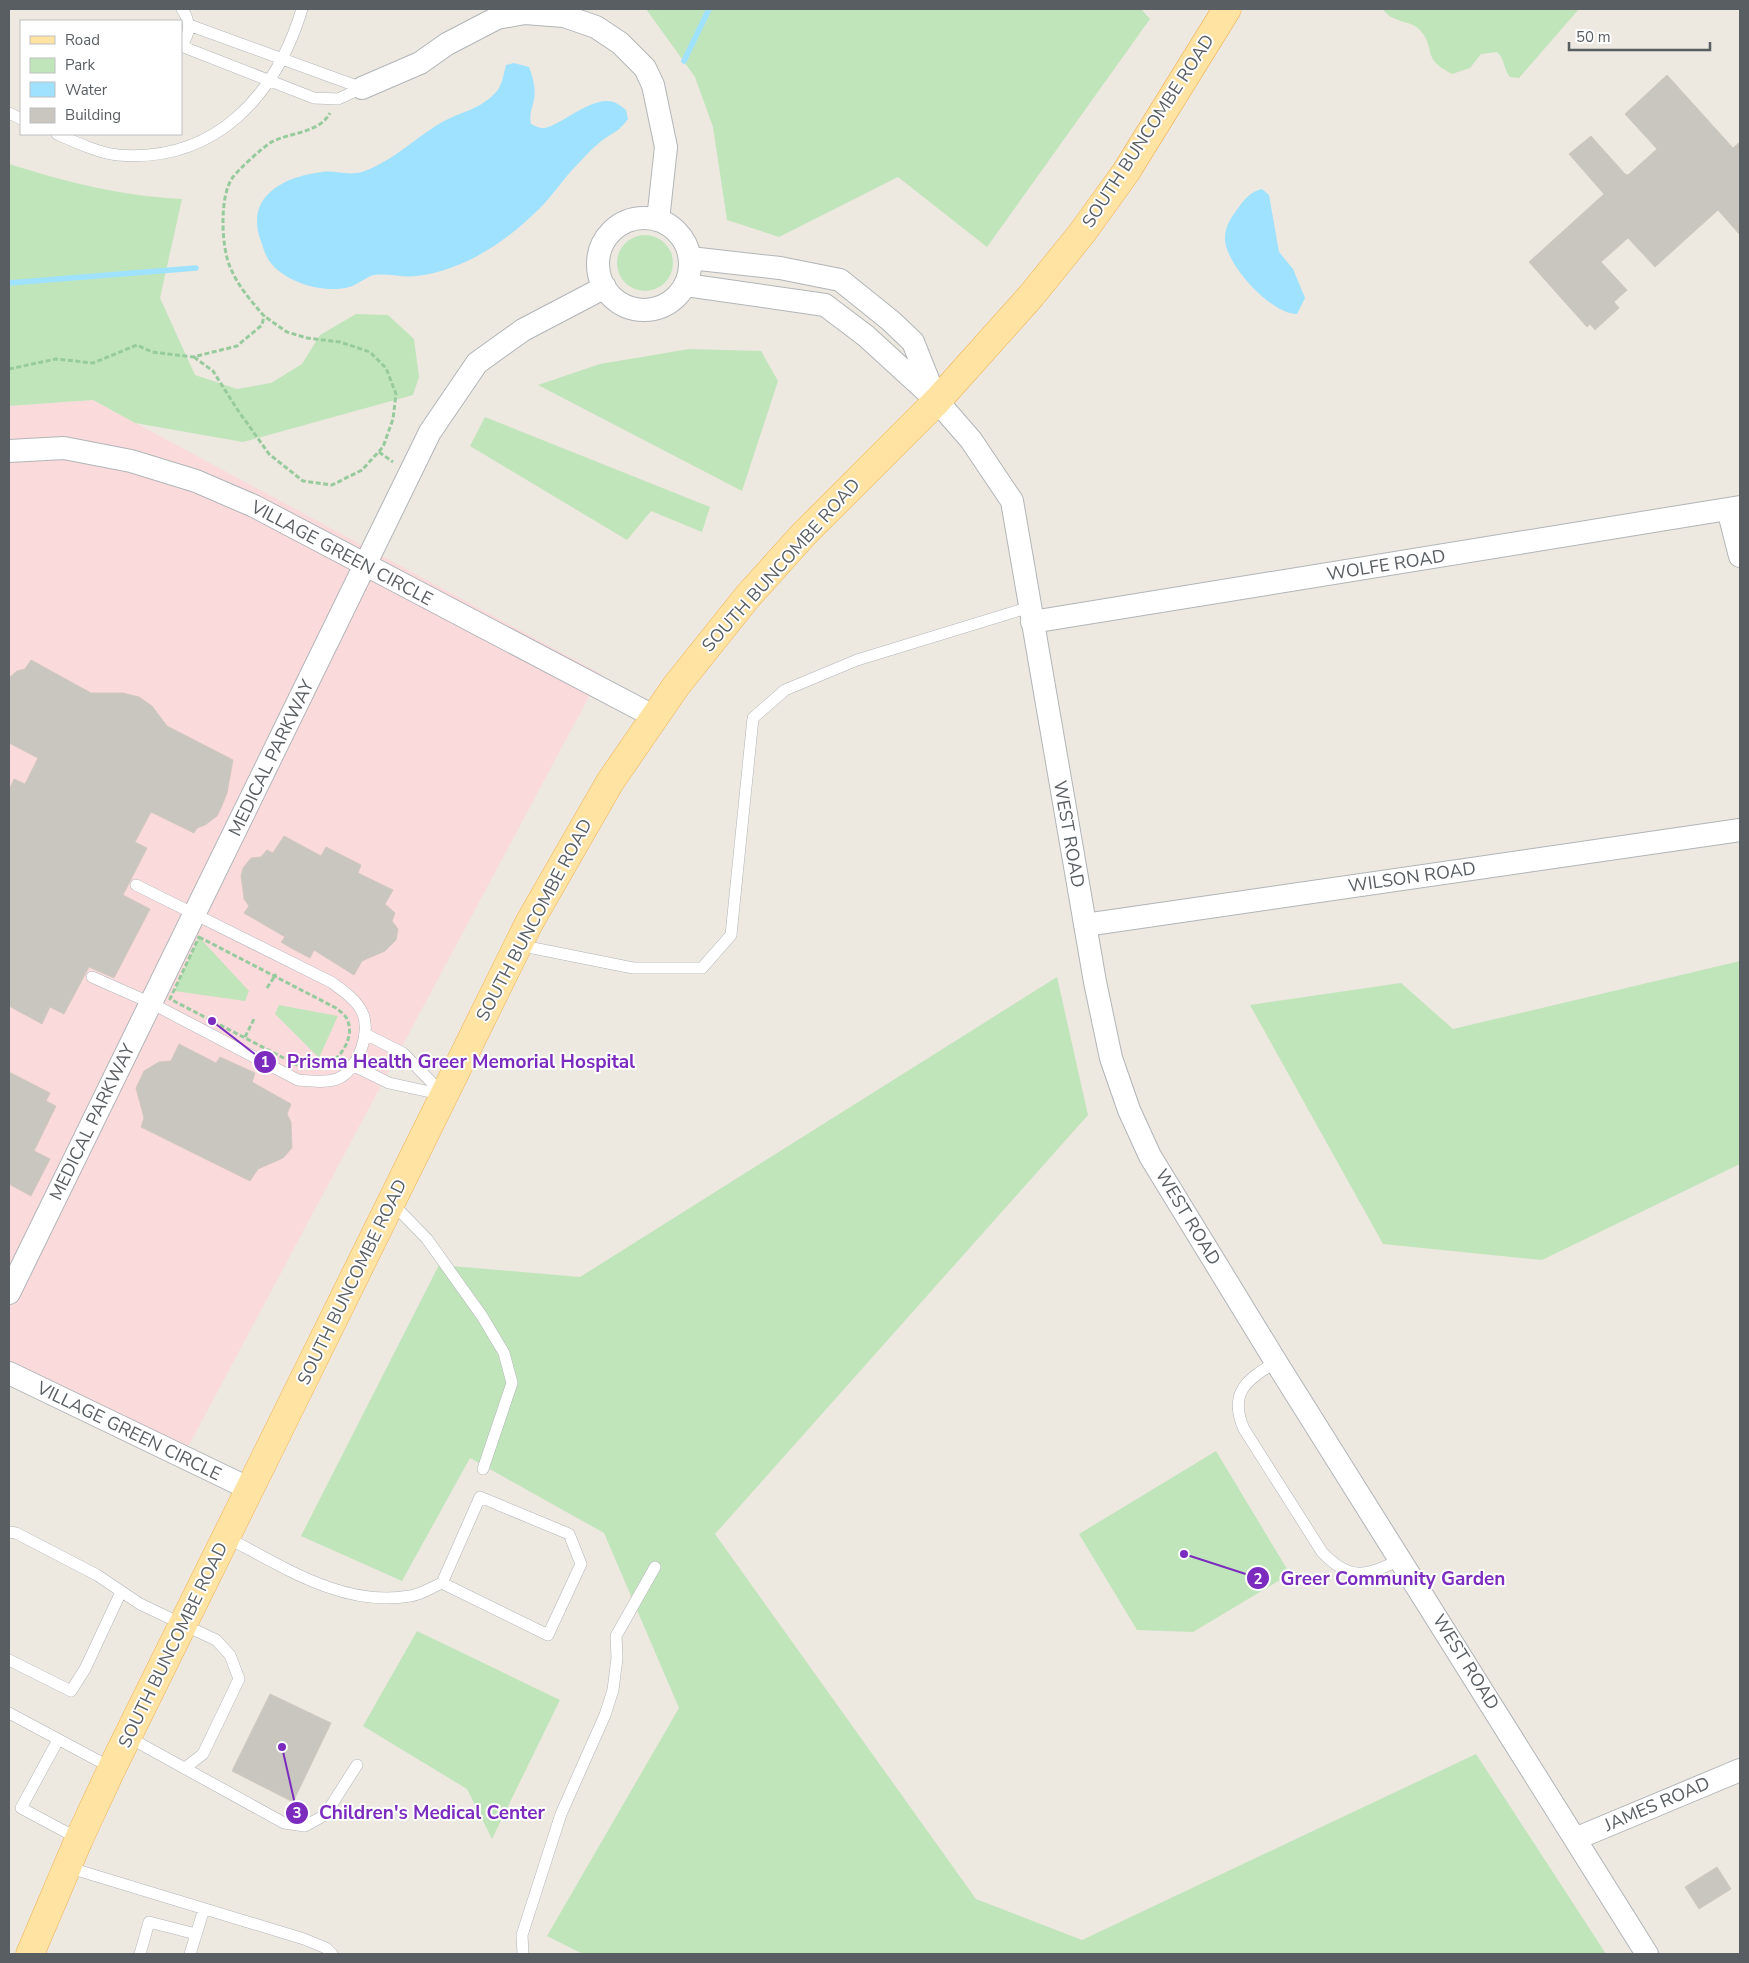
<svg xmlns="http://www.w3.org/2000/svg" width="1749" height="1963" font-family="'Nunito Sans',sans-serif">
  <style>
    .medical { fill: #fbdadc }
    .green { fill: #c1e5bb }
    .water { fill: #9ee2ff }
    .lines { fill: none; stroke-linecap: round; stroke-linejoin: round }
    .stream { stroke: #9ee2ff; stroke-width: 5.5 }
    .building { fill: #c9c5bf; stroke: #d1c9be }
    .service-casing { stroke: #b1b5b8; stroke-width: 12 }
    .minor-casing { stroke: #b1b5b8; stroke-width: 24 }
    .primary-casing { stroke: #f4b051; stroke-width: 29 }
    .path { stroke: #97cb9e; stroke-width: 3; stroke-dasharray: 5 2.5; stroke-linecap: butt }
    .service { stroke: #fff; stroke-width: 11 }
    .minor { stroke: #fff; stroke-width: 22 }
    .primary { stroke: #ffe3a3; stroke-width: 28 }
    .labels { text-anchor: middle; stroke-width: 4; stroke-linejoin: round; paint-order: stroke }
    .street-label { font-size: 18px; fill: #595e62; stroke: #fff }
    .leader { fill: none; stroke: #7b2cbf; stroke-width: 2 }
    .callout-dot { fill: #7b2cbf; stroke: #fff; stroke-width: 2 }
    .mark-label { font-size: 15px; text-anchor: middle; font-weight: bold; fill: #fff }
    .callout-label { font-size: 19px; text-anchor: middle; font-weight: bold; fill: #7b2cbf; stroke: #fff; stroke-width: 4; stroke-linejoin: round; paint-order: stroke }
  </style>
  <rect width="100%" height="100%" fill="#ede8e0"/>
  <path class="medical" d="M 93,400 L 601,674 L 182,1458 L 9,1369 L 9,406 Z"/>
  <path class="green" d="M 646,9 L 1141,9 L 1150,19 L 987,247 L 898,177 L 779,237 L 727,220 L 713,127 L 695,77 Z
    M 1383,9 L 1579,9 L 1519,78 L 1510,77 C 1503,68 1505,59 1497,52 L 1481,54 L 1470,68 L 1452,74 C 1420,58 1437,48 1419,29 C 1410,20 1391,23 1383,9 Z
    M 9,164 C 67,182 120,196 182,199 L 160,298 L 195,375 L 237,389 L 271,383 L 302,364 L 320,335 L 356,314 L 388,315 L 414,339 L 419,377 L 413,395 L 243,442 L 135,423 L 93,400 L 9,406 Z
    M617 263a28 28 0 1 1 56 0a28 28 0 1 1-56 0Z
    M 689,349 L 761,351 L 778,381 L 742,491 L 538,385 L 600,364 Z
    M 485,417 L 710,507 L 702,532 L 651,511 L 627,540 L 470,446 Z
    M 199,937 L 249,991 L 245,1001 L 174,991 Z
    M 1740,961 L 1740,1164 L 1542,1260 L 1383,1244 L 1250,1005 L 1401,983 L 1453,1029 Z
    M 1057,977 L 1088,1115 L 715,1534 L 976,1899 L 1082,1940 L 1476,1754 L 1606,1954 L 583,1954 L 547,1936 L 679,1708 L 604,1533 L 470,1458 L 402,1581 L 301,1536 L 439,1265 L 580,1277 Z
    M 279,1005 L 338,1016 L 319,1058 L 275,1014 Z
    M 1216,1451 L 1290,1574 L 1193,1632 L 1137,1630 L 1079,1534 Z
    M 417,1631 L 560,1700 L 492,1839 L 467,1789 L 363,1726 Z"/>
  <path class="water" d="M 514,63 L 529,67 C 533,78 536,88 534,100 C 532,109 529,114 531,124 C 534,125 538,128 542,128 C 556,130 591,95 613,102 C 618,103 623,108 626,110 L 628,119 C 615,136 611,132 598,144 C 589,151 581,161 573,169 C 561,182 552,196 540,208 C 507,241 465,270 417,276 C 403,278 389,273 374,275 C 365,277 358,285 349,287 C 325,294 286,283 270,262 C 266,257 264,250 262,244 C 243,198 281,177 322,172 C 336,170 348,176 362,172 C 391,162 413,140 439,124 C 458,112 481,110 497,91 C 502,85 504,73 506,65 Z
    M 1262,189 L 1269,195 L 1279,252 L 1293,269 L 1305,298 L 1297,314 C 1272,315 1224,263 1225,238 C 1225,226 1232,216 1239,207 C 1245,198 1252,191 1262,189 Z"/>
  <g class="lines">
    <path class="stream" d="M 684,61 L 709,9
      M 9,283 L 196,268"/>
  </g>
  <path class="building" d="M 1667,75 L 1733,148 L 1740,142 L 1740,235 L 1718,210 L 1655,267 L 1628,238 L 1601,262 L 1627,290 L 1614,302 L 1619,308 L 1595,330 L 1590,324 L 1587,327 L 1529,262 L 1604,194 L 1569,154 L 1591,136 L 1625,174 L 1628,175 L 1657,149 L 1625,114 Z
    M 31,660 L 91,693 L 123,693 L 139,697 L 152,706 L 167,726 L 233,760 L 227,793 L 221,808 L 217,816 L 205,825 L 197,828 L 194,833 L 151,812 L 135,842 L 147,848 L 123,895 L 150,909 L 114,978 L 89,967 L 64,1014 L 50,1007 L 42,1024 L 9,1006 L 9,790 L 14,779 L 25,784 L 38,758 L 9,743 L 9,678 L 17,671 L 25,669 Z
    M 284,836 L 321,856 L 326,847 L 361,865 L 358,873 L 393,890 L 385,904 L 395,913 L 392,921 L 398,929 L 396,940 L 385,951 L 362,961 L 354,975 L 314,950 L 310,958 L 291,948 L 281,942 L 285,937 L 244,913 L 249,906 L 244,899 L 243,890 L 241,876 L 243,868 L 251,858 L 261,857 L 267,850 L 273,853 Z
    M 179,1044 L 216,1063 L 220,1057 L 255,1073 L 252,1082 L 291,1104 L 287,1114 L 291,1122 L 292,1148 L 283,1158 L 258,1169 L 250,1181 L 141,1127 L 144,1118 L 136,1088 L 144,1071 L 159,1062 L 171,1061 Z
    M 9,1072 L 50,1093 L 46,1101 L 56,1106 L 34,1151 L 50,1159 L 31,1196 L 9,1184 Z
    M 270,1694 L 331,1723 L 293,1802 L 232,1771 Z
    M 1717,1867 L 1731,1889 L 1699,1909 L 1685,1887 Z"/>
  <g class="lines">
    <g class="service-casing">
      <path id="service" d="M 182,9 C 191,22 191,33 181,46 L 314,98 L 338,99 L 362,88
        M 189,25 L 362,88
        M 9,113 L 21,119
        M 57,134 C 75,142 99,153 118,155 C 216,163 276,95 302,9
        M 518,945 L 633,968 L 702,968 L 731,935 L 753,718 L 785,690 L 857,660 L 1030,607
        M 92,977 L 151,1003 L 298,1080 C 310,1081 325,1083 337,1079 C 358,1071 372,1031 362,1012 C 356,999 342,990 331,982 L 136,885
        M 365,1034 L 403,1053 L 444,1095
        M 352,1065 L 389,1083 L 444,1095
        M 391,1202 L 427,1239 L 482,1316 L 504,1353 L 512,1383 L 483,1469
        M 1276,1362 C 1247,1379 1228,1393 1244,1429 L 1322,1552 C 1351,1583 1367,1575 1402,1559
        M 9,1532 L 16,1533 L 97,1575 L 140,1604 L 216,1640 L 230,1655 L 239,1679 L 203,1754 L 185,1768
        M 226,1537 C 282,1566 344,1608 410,1596 C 421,1595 432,1587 442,1583 L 548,1635 L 581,1564 L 569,1534 L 480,1497 L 442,1583
        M 9,1660 L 71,1691 L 85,1669 L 121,1592
        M 9,1713 L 112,1768
        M 128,1737 L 284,1823 L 305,1826 L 325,1815 L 357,1765
        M 58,1740 L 21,1808 L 79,1839
        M 67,1867 L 304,1939 L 326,1948 L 332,1954
        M 140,1954 L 149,1922 L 196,1934
        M 190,1954 L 204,1909
        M 523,1954 L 522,1935 L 561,1814 L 605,1715 L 613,1690 L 617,1658 L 616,1636 L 655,1567"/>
    </g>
    <g class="minor-casing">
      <path id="minor" d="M 362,88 L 420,63 L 447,44 L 497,18 L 525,13 L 564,16 L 596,27 L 620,43 L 645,68 L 653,85 L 666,147 L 658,220
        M598 264a46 46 0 1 1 92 0a46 46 0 1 1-92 0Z
        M 690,258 L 780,268 L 840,280 L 891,321 L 913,342 L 935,397
        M 686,285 L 825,305 L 866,336 L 937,401 L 971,440 L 1012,501 L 1095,982 L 1111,1058 L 1129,1110 L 1150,1156 L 1276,1362 L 1647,1954
        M 9,451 L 64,448 L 131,461 L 196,481 L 254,506 L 655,717
        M 1728,509 L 1740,556
        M 1032,622 L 1740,507
        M 1085,925 L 1740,830
        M 9,1293 L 430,432 L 477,363 L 523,330 L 605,287
        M 9,1373 L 250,1489
        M 1575,1839 L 1740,1770"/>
    </g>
    <g class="primary-casing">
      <path id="primary" d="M 30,1954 L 79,1839 L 112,1768 L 529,923 L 610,782 L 676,686 L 748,596 L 804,534 L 937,401 L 1031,296 L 1082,233 L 1126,172 L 1227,9"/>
    </g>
    <path class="path" d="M 194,357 L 213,371 L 237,409 L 269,454 L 303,481 L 332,485 L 362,470 L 383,447 L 393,419 L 396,394 L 386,368 L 370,352 L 340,342 L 307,338 L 287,332 L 264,316
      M 9,369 L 56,359 L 93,363 L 137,345 L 152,352 L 193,357 L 237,346 L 262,325 L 264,316 C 252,302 238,286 231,269 C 221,249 219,195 233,177 C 240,168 261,149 270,143 C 288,132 319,134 330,113
      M 379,452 L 393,462
      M 199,937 L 336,1008 C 340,1011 345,1015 347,1019 C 356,1038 339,1062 321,1067 C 316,1069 307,1067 301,1067 L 170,999 Z
      M 267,988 L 276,974
      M 245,1037 L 254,1019"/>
    <use href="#service" class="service"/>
    <use href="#minor" class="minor"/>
    <use href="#primary" class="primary"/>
  </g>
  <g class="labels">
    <g class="street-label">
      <text transform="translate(1148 131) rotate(-57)" y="6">SOUTH BUNCOMBE ROAD</text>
      <text transform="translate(342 553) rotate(28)" y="6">VILLAGE GREEN CIRCLE</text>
      <text transform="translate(781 565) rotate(-48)" y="6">SOUTH BUNCOMBE ROAD</text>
      <text transform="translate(1386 565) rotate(-9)" y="6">WOLFE ROAD</text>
      <text transform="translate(271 758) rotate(-64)" y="6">MEDICAL PARKWAY</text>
      <text transform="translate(1069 834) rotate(80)" y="6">WEST ROAD</text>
      <text transform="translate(1412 877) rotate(-8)" y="6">WILSON ROAD</text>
      <text transform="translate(534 920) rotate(-62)" y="6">SOUTH BUNCOMBE ROAD</text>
      <text transform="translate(92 1122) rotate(-64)" y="6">MEDICAL PARKWAY</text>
      <text transform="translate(1188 1217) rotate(59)" y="6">WEST ROAD</text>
      <text transform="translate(352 1282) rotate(-64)" y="6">SOUTH BUNCOMBE ROAD</text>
      <text transform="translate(129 1431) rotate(26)" y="6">VILLAGE GREEN CIRCLE</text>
      <text transform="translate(173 1645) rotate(-64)" y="6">SOUTH BUNCOMBE ROAD</text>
      <text transform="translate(1466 1662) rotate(58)" y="6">WEST ROAD</text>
      <text transform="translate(1657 1804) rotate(-23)" y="6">JAMES ROAD</text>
    </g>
  </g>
  <path class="leader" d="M212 1021L265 1062M1184 1554L1258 1578M282 1747L297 1813"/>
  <g class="callout-dot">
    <circle cx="212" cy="1021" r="5"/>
    <circle cx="1184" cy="1554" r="5"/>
    <circle cx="282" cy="1747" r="5"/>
    <circle cx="265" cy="1062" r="12"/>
    <circle cx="1258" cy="1578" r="12"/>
    <circle cx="297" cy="1813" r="12"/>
  </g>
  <g class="mark-label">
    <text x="265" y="1067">1</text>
    <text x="1258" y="1584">2</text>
    <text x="297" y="1818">3</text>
  </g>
  <g class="callout-label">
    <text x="461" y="1068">Prisma Health Greer Memorial Hospital</text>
    <text x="1393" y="1585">Greer Community Garden</text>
    <text x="432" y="1819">Children's Medical Center</text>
  </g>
  <rect width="1749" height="1963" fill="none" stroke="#595e62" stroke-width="20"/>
  <rect x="20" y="20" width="162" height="115" fill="#ffffff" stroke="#bdbfc0"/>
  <rect x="30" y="36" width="25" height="8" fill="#ffe3a3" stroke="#bdbfc0"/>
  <text x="65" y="45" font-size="15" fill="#595e62">Road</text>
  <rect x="30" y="58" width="25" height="15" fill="#c1e5bb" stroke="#bdbfc0"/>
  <text x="65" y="70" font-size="15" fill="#595e62">Park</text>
  <rect x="30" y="82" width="25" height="15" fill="#9ee2ff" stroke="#bdbfc0"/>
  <text x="65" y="95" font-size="15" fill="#595e62">Water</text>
  <rect x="30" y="108" width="25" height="15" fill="#c9c5bf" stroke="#bdbfc0"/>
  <text x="65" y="120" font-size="15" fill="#595e62">Building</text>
  <path d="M1569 42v8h141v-8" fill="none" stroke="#595e62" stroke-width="2.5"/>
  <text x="1576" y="42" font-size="15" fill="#595e62" stroke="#ffffff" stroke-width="4" paint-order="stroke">50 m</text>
</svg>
